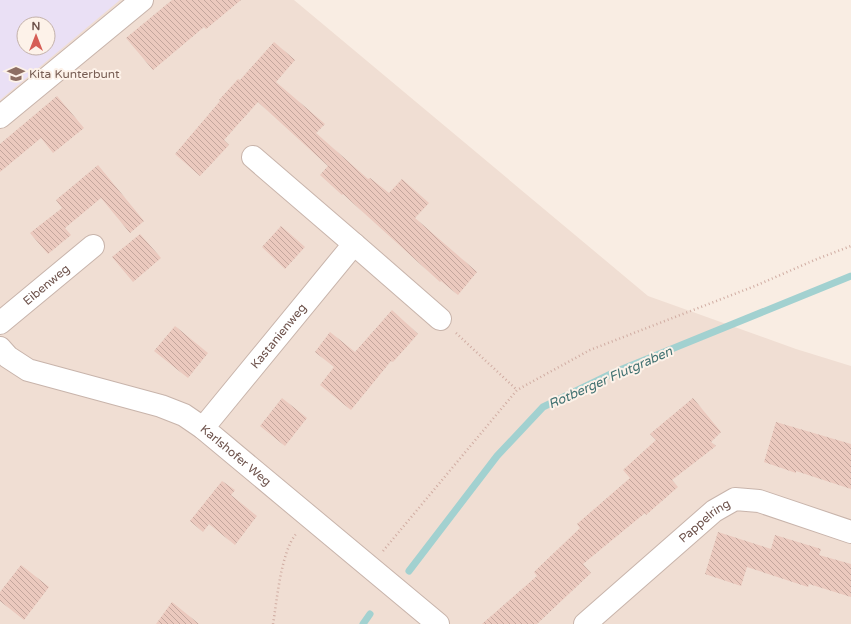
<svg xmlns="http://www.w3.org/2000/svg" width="851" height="624" font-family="'Varela Round',sans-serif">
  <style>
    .residential { fill: #f0ded3; fill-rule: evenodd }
    .education { fill: #eae0f5; fill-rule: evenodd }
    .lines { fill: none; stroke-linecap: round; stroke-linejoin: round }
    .stream { stroke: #a2d1d0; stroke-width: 7 }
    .building { fill: url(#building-back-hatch) }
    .minor-casing { stroke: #c8b4ab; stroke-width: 24 }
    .path { stroke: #d0aca2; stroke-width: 2.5; stroke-dasharray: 1 3; stroke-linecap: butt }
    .minor { stroke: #fff; stroke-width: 22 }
    .labels { text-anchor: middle; stroke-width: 4; stroke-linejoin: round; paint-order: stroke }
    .education-label { font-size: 12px; fill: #785e54; stroke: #fdf2e9; text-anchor: start }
    .street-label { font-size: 12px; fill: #6e534c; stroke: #fdf2e9 }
    .water-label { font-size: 13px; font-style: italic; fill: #427272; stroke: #fdf2e9 }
  </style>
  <defs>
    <pattern id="building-back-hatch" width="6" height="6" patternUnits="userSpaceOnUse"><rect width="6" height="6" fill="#ebc9be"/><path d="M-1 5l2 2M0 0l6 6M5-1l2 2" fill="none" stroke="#c3a69d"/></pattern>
  </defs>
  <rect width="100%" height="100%" fill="#f9ede3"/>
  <path class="residential" d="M 0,0 L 294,0 L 648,296 L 796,349 L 851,366 L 851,624 L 0,624 ZM 24,24 L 48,24 L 48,48 L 24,48 Z"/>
  <path class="education" d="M 0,0 L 120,0 L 0,100 ZM 24,24 L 48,24 L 48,48 L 24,48 Z"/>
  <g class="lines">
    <path class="stream" d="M 409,571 L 497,456 L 543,407 L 615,372 L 851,276
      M 363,624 L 370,614"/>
  </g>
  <path class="building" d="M 172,0 L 241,0 L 206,29 L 204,27 L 153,70 L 126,38 Z
    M 274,42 L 295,60 L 276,82 L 325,124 L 316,133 L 368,179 L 370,178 L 389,193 L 402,179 L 429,203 L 415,218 L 477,272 L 458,295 L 441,281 L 440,282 L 343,194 L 342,195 L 320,175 L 328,166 L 258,102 L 224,140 L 229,145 L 200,176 L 175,154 L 220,101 L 219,100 L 238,79 L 240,80 Z
    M 57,96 L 84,128 L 53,153 L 41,138 L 0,172 L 0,144 Z
    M 98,165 L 144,221 L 130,233 L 101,198 L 65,228 L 71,235 L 48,254 L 30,233 L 62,208 L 56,200 Z
    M 281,226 L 305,247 L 285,269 L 262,247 Z
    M 140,234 L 161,258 L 133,282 L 112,257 Z
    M 392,310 L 418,334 L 393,362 L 391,361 L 351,410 L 320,385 L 334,367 L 315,352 L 330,332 L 355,352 Z
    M 175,326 L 208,353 L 188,378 L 154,351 Z
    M 282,398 L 307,418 L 285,446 L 260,426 Z
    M 693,398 L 721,432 L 711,442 L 716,446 L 672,480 L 678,487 L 646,515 L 645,513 L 583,564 L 591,573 L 537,624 L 482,624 L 537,576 L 534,572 L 580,528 L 577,524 L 630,478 L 623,470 L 656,440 L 650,434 Z
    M 776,422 L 851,444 L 851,489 L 796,471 L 796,473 L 764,462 Z
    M 222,481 L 235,490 L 231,495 L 257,516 L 235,545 L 209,524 L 203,532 L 190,521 Z
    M 718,532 L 771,549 L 775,535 L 821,549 L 819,555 L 851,564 L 851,597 L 809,584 L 808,587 L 747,567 L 741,586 L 705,574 Z
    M 21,565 L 49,587 L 24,620 L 0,601 L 0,592 Z
    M 172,602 L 199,624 L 156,624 Z"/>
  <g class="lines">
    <g class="minor-casing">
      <g id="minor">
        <path d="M 0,117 L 142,0"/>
        <path d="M 354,244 L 440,319"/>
        <path id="s1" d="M 0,323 L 93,246"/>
        <path id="s2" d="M 0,348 L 8,357 L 28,370 L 161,406 L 184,415 L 203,428 L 438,624"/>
        <path id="s3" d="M 203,428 L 354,244 L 253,157"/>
        <path id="s4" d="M 585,624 L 714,511 L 735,499 L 759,501 L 851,532"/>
      </g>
    </g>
    <path class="path" d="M 456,333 L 517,390
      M 383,551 L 517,390 L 590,350 L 755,286 L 817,259 L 851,246
      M 273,624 C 277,600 281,552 296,534"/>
    <use href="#minor" class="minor"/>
  </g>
  <defs>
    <g id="school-bare" transform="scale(1.38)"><path d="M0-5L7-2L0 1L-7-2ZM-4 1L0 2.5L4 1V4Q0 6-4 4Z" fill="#8d6e63" stroke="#fdf2e9" stroke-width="2.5" paint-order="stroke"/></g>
  </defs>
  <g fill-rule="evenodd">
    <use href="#school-bare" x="16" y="74"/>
  </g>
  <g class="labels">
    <g class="education-label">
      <text x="29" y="78">Kita Kunterbunt</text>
    </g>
    <g class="street-label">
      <text dy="4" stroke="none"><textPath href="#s1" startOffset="60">Eibenweg</textPath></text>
      <text dy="4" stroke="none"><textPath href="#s3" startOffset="119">Kastanienweg</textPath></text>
      <text dy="4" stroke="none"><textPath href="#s2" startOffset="264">Karlshofer Weg</textPath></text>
      <text dy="4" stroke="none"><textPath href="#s4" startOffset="158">Pappelring</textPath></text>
    </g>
    <g class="water-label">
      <text transform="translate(610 377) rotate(-24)" y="5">Rotberger Flutgraben</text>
    </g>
  </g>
  <g transform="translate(36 36)"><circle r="19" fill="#fdf2e9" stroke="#c4b2aa"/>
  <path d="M0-3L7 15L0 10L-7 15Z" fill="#d65e56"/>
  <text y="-6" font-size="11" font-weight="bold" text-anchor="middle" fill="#6e534c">N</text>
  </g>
</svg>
